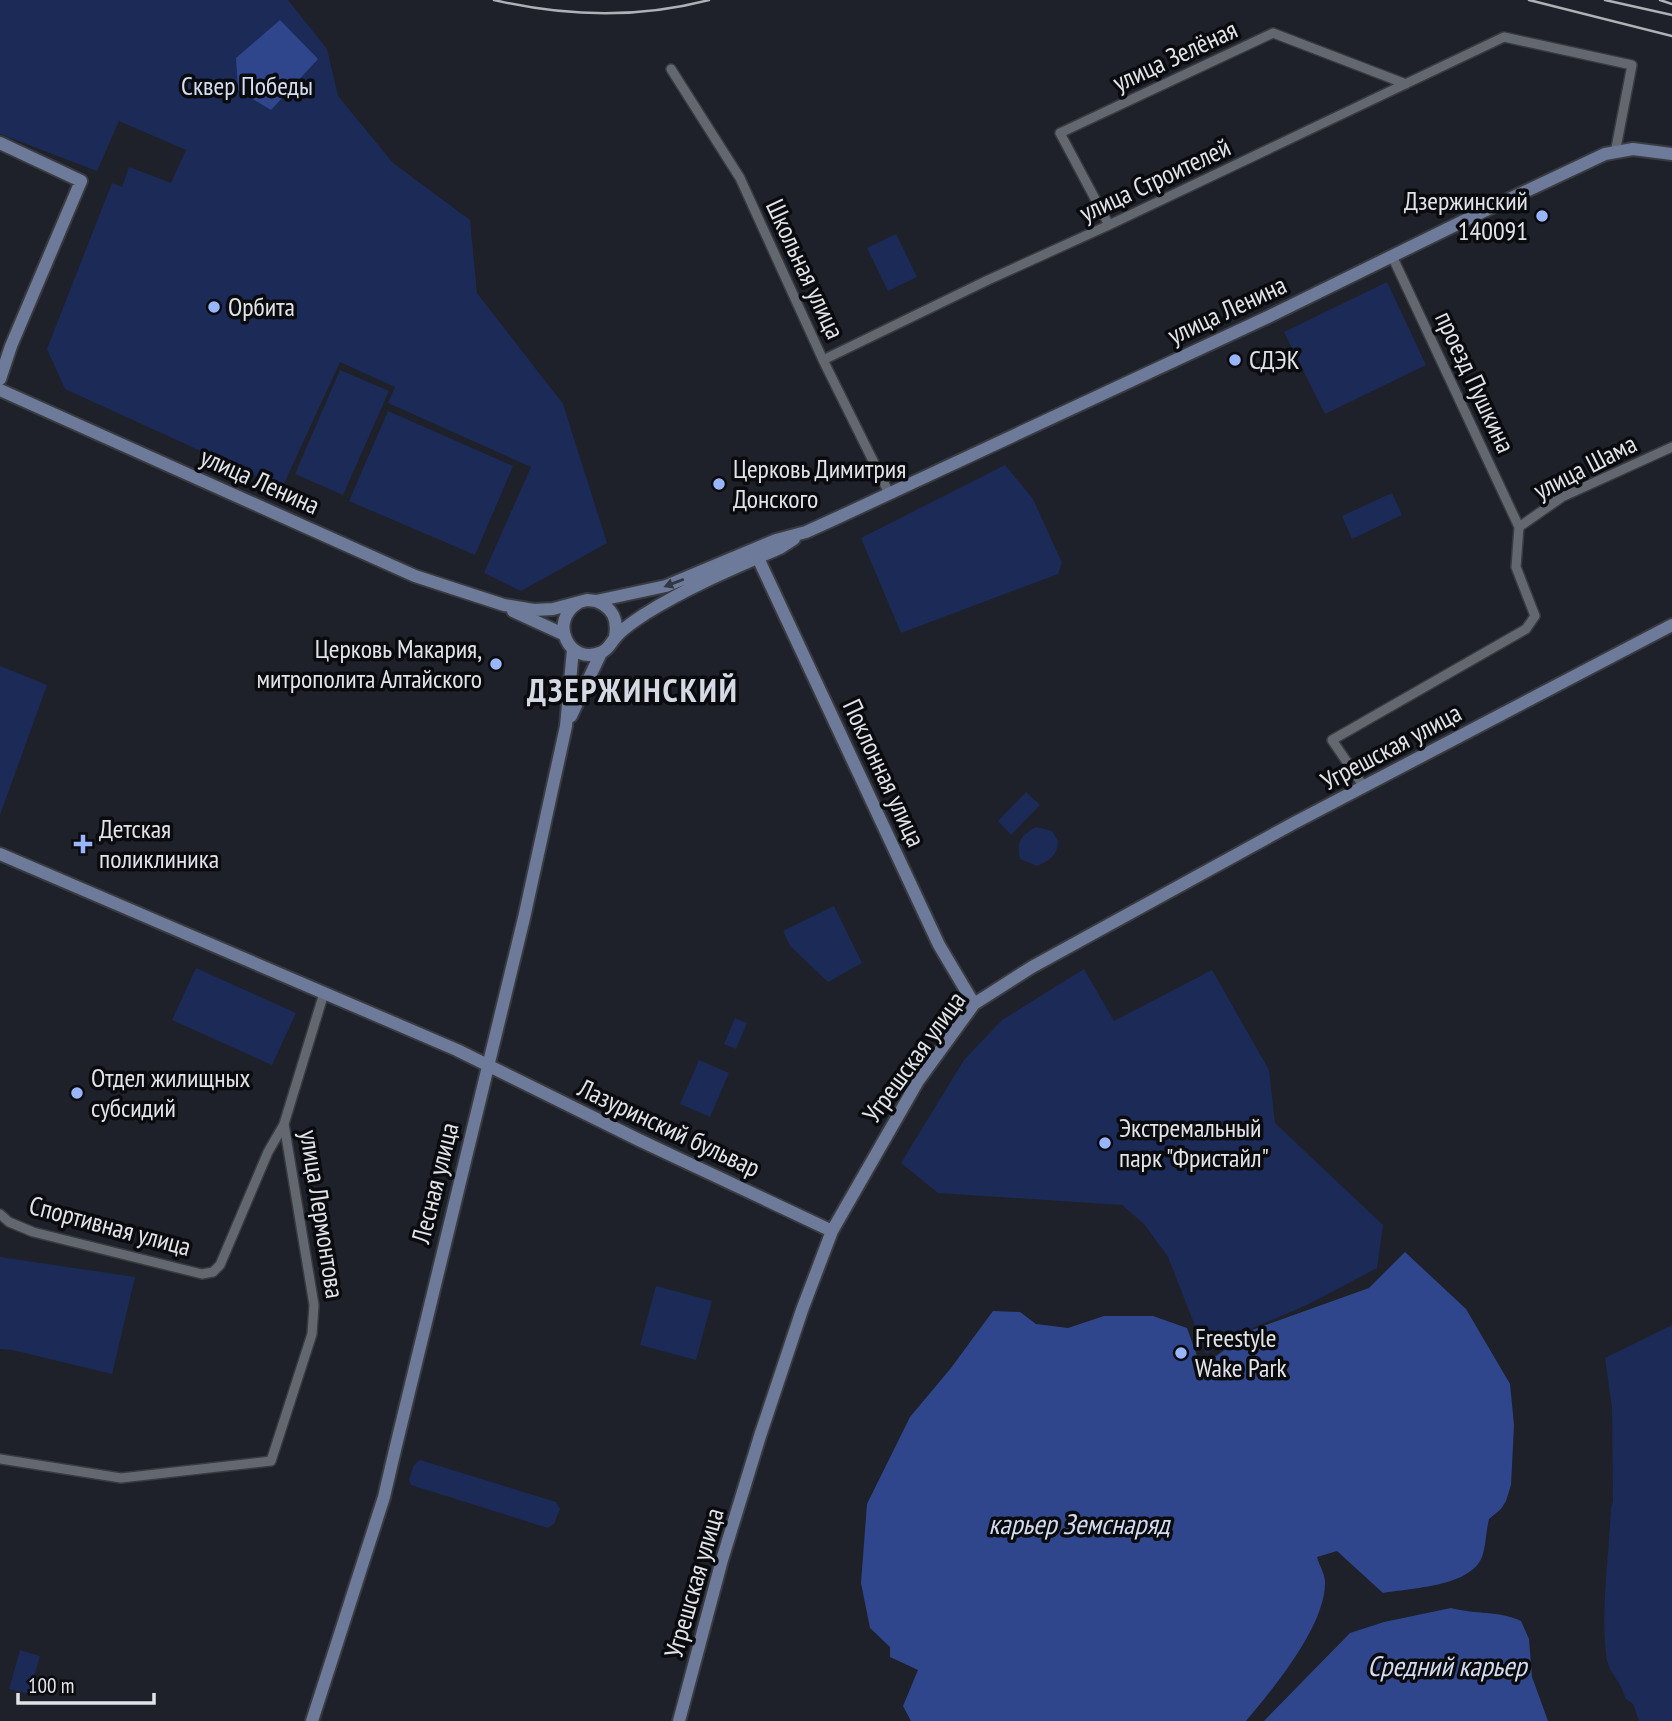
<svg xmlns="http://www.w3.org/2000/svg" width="1672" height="1721" font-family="'PT Sans Narrow',sans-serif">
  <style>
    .green { fill: #1c2a57 }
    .water { fill: #2f468c }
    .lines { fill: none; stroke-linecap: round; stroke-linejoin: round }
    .street-casing { stroke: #383b40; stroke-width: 12 }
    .secondary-casing { stroke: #383b40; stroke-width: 16 }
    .street { stroke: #636770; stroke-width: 9 }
    .secondary { stroke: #6e7a99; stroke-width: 12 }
    .rail { stroke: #aeb1b6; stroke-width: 2.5 }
    .oneway { fill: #323746 }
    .poi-dot { fill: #99b5fd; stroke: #0a0b0e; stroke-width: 2.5 }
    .labels { text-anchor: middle; stroke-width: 7; stroke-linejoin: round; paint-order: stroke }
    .street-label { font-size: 26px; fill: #e1e3e8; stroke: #0a0b0e }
    .park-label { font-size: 26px; fill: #d4ddf1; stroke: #0a0b0e }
    .poi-label { font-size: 26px; fill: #e1e3e8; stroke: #0a0b0e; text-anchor: start }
    .water-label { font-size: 28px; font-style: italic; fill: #d2dbf0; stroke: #0a0b0e }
    .district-label { font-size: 33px; font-weight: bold; letter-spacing: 2px; fill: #d4d9e3; stroke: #0a0b0e }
  </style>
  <rect width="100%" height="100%" fill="#1e2129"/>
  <path class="green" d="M 0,0 L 288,0 L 327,49 L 338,96 L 393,163 L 470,220 L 477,293 L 563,404 L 607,543 L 521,591 L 484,573 L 531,467 L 388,403 L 395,387 L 340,362 L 282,488 L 65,389 L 47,349 L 112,183 L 122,187 L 129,167 L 171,183 L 186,150 L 119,121 L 97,171 L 0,134 Z
    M 896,234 L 917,277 L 888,291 L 867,248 Z
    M 1387,282 L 1426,365 L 1325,414 L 1284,332 Z
    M 340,370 L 389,391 L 343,495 L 295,474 Z
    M 388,411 L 513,466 L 475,555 L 349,501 Z
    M 1005,465 L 1033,499 L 1062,563 L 1058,574 L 901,633 L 861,538 Z
    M 1392,493 L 1402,515 L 1352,539 L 1342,516 Z
    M 0,666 L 47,685 L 0,815 Z
    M 1026,792 L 1040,805 L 1011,835 L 998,821 Z
    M 1036,827 L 1052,831 L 1058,841 C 1058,855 1049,861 1037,866 L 1020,859 C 1016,842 1021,835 1036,827 Z
    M 834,906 L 862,963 L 828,982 L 790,946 L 783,931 Z
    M 196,968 L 296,1013 L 272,1065 L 172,1020 Z
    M 1084,969 L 1114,1021 L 1212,970 L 1269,1070 L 1275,1123 L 1383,1225 L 1377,1268 L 1307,1305 L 1248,1330 L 1206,1354 L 1168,1257 L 1144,1224 L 1122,1205 L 938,1193 L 901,1163 L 964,1060 L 1002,1020 Z
    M 735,1018 L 747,1023 L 736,1049 L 724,1044 Z
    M 699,1060 L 729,1073 L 710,1117 L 680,1104 Z
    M 0,1257 L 135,1277 L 112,1374 L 12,1350 L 0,1349 Z
    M 656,1286 L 712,1301 L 696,1360 L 640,1345 Z
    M 1672,1325 L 1672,1721 L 1639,1721 L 1633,1704 L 1625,1698 C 1622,1682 1608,1673 1606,1655 C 1601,1609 1609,1554 1611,1508 L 1613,1502 L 1612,1408 L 1605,1358 Z
    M 420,1460 L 556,1502 L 560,1509 L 554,1524 L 548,1528 L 411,1485 L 409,1480 L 414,1465 Z
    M 20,1650 L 40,1656 L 29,1694 L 9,1689 Z"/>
  <path class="water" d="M 280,20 L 318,59 L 271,110 L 238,90 L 236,58 Z
    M 1405,1252 L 1466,1309 L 1510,1384 L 1514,1425 L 1511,1485 L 1506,1501 L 1501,1509 L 1489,1519 C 1486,1531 1486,1546 1482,1557 C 1470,1587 1410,1588 1383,1593 L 1337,1551 L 1317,1557 C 1319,1565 1325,1574 1325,1582 C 1326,1625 1273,1689 1246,1721 L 911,1721 L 903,1706 L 918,1670 L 890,1657 L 890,1647 L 870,1628 L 861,1583 L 867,1504 L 910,1417 L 951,1368 L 993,1311 L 1020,1312 L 1036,1324 L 1068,1328 L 1104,1316 L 1153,1316 L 1187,1328 L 1201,1367 L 1252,1330 L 1369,1288 Z
    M 1451,1608 C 1478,1615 1496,1610 1521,1621 L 1529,1639 L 1532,1677 L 1548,1721 L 1264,1721 L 1350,1633 L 1384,1622 Z"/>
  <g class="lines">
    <g class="street-casing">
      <path id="street" d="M 671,69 L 740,178 L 823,360 L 889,493
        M 1109,225 L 1060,133 L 1273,33 L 1406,84
        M 823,360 L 988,280 L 1109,225 L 1504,37 L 1632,65 L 1615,153
        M 1519,527 L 1562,497 L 1672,447
        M 1364,787 L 1332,740 L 1526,629 L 1535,616 L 1516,567 L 1519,527 L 1392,256
        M 0,1214 L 9,1222 L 33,1232 L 202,1274 L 213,1272 L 220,1265 L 268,1152 L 283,1126
        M 0,1459 L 121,1478 L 271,1461 L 312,1334 L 314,1305 L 284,1124 L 324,993"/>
    </g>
    <g class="secondary-casing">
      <path id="secondary" d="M 0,143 L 81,181 L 11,346 L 0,379
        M 0,390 L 415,576 L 504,605 L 534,610 L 553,609 L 587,600 L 596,601 L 666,586 L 776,540 L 806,532 L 839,517 L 1270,316 L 1488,209 L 1605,154 L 1633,149 L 1672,154
        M 758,558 L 939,945 L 974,1004
        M 596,601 C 613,608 618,619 615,637
        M 578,603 C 548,621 569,667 602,652 C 609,649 611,642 616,637 C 623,628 636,620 645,614 C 688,587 734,568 780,548 L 794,539
        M 513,611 L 563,634
        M 571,716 L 601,653
        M 0,854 L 457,1050 L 639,1140 L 832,1231
        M 312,1721 L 384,1497 L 395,1450 L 524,918 L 566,726 L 573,649
        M 679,1721 L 722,1560 L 760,1436 L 802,1310 L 832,1231 L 918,1081 L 974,1004 L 1032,967 L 1294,823 L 1672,625"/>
    </g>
    <use href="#street" class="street"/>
    <use href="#secondary" class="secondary"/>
    <path class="rail" d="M 494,0 C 567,17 637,19 709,0
      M 1529,0 L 1672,36
      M 1605,0 L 1672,15
      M 1660,0 L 1672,4"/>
  </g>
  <defs><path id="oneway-solid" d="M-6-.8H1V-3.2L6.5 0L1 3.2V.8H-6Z" transform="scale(1.75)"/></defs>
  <use class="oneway" href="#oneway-solid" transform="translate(674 583) rotate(159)"/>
  <g class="poi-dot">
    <circle cx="1542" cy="216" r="7"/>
    <circle cx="214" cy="307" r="7"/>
    <circle cx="1235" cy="360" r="7"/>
    <circle cx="719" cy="484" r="7"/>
    <circle cx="496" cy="664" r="7"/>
    <path d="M79.5 833.5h7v7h7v7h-7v7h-7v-7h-7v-7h7z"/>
    <circle cx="77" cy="1093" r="7"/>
    <circle cx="1105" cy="1143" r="7"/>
    <circle cx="1181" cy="1353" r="7"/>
  </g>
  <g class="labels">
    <g class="street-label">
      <text transform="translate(1175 56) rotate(-25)" y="9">улица Зелёная</text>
      <text transform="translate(1155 180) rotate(-25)" y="9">улица Строителей</text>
      <text transform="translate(805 269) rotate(65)" y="9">Школьная улица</text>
      <text transform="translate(1227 310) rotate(-25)" y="9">улица Ленина</text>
      <text transform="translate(1475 382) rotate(65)" y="9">проезд Пушкина</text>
      <text transform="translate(1585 467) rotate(-27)" y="9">улица Шама</text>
      <text transform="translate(260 481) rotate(24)" y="9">улица Ленина</text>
      <text transform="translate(1391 747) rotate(-28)" y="9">Угрешская улица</text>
      <text transform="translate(884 773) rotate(65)" y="9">Поклонная улица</text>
      <text transform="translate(914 1057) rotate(-54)" y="9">Угрешская улица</text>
      <text transform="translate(669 1128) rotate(25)" y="9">Лазуринский бульвар</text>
      <text transform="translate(435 1183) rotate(-76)" y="9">Лесная улица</text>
      <text transform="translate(322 1214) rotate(81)" y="9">улица Лермонтова</text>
      <text transform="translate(110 1226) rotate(15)" y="9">Спортивная улица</text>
      <text transform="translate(694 1583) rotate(-74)" y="9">Угрешская улица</text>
    </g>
    <g class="park-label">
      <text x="247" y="95">Сквер Победы</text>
    </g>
    <g class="poi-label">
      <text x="1528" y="210" text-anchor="end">Дзержинский<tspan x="1528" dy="30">140091</tspan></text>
      <text x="228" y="316">Орбита</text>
      <text x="1249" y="369">СДЭК</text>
      <text x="733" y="478">Церковь Димитрия<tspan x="733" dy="30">Донского</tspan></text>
      <text x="482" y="658" text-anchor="end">Церковь Макария,<tspan x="482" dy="30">митрополита Алтайского</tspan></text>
      <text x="99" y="838">Детская<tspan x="99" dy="30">поликлиника</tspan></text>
      <text x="91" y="1087">Отдел жилищных<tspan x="91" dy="30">субсидий</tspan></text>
      <text x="1119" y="1137">Экстремальный<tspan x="1119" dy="30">парк "Фристайл"</tspan></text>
      <text x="1195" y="1347">Freestyle<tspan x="1195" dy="30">Wake Park</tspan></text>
    </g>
    <g class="water-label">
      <text x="1079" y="1534">карьер Земснаряд</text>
      <text x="1447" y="1676">Средний карьер</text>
    </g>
    <g class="district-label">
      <text x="633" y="702">ДЗЕРЖИНСКИЙ</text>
    </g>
  </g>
  <path d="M18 1693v10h136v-10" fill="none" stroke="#e1e3e8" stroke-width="3.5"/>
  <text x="28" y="1693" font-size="21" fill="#e1e3e8" stroke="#0a0b0e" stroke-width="5" paint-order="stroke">100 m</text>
</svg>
